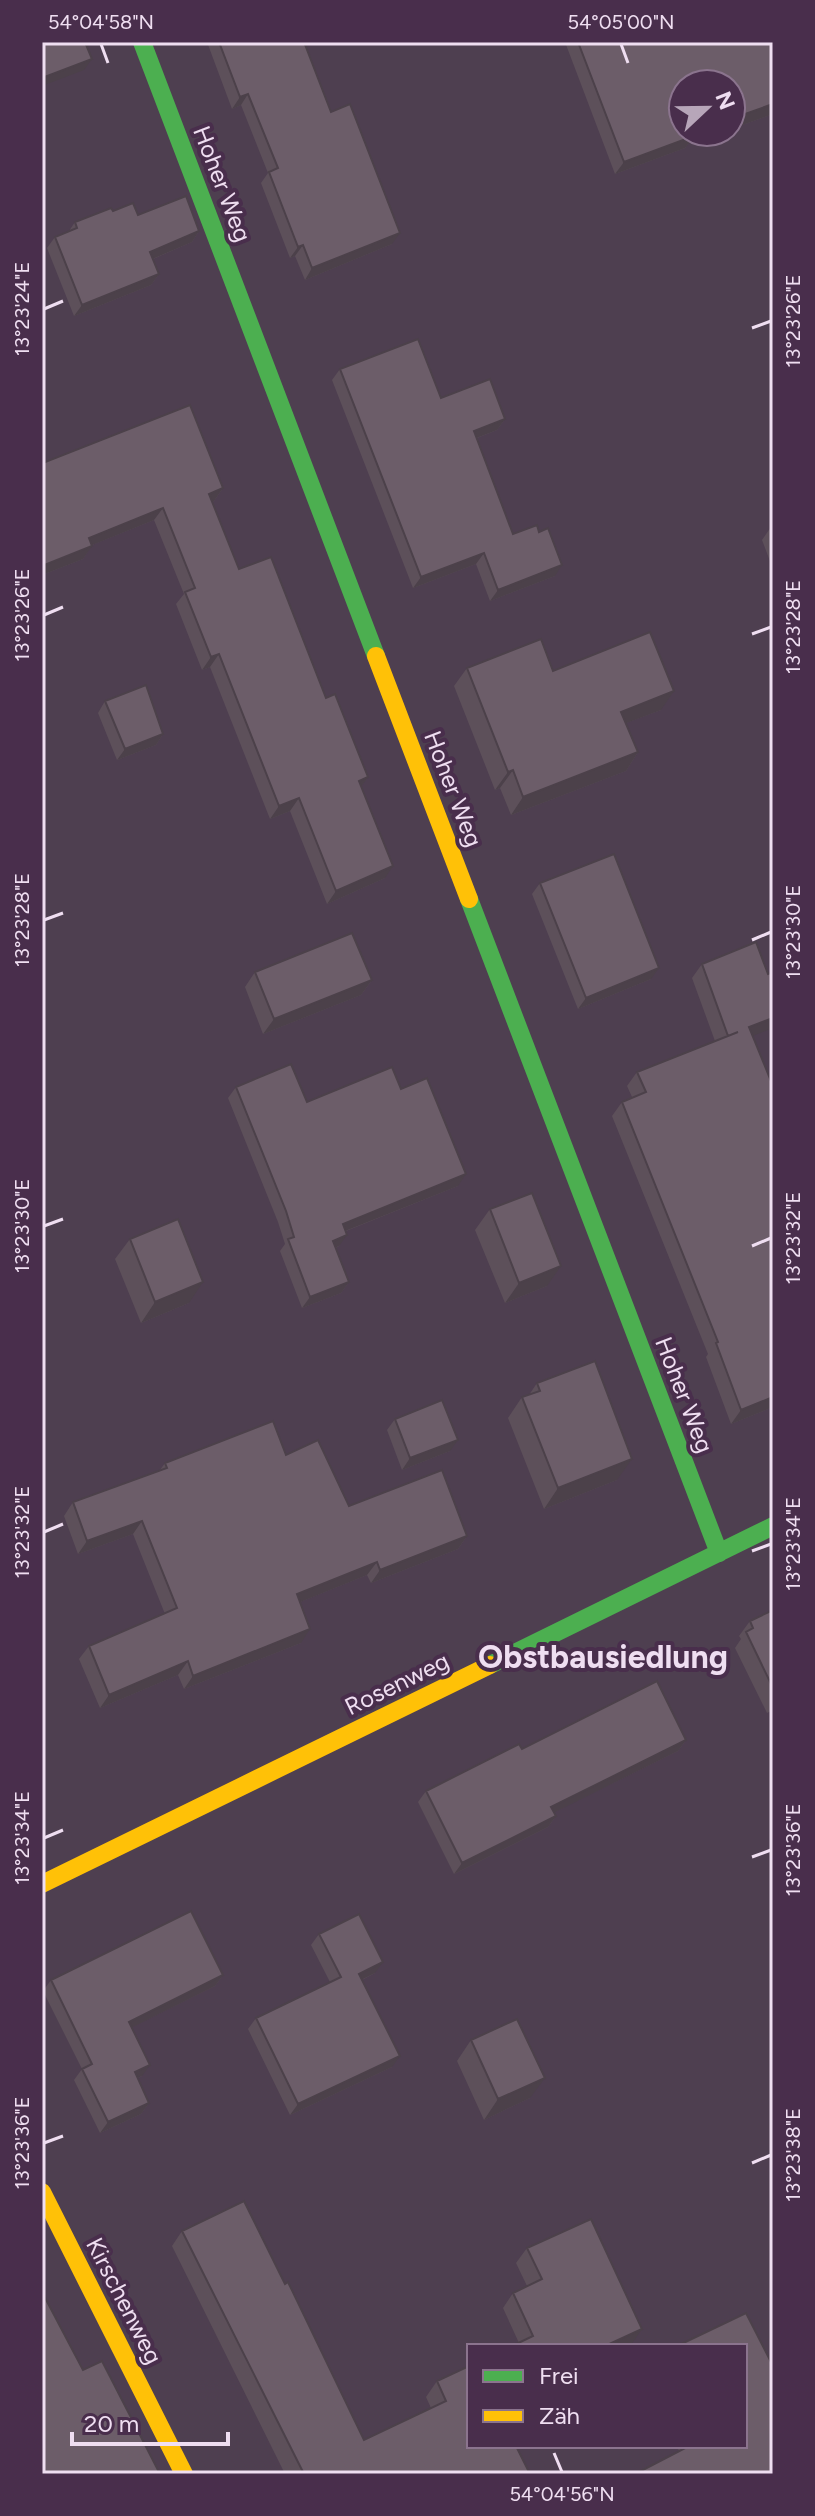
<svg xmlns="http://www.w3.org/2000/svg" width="815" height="2516" font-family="Figtree,sans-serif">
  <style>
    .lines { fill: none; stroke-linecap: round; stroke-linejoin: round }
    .fast { stroke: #4caf50; stroke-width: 18 }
    .slow { stroke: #ffc107; stroke-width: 18 }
    .wall { fill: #5d505a }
    .shaded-wall { fill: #4c414a }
    .building { fill: #6c5d69; stroke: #4c414a; stroke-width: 2 }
    .ticks { fill: none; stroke: #efdef1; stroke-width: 3 }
    .labels { text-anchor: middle; stroke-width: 8; stroke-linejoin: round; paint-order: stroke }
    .street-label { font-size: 24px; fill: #efdef1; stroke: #492e4c }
    .district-label { font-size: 32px; font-weight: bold; fill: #efdef1; stroke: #492e4c }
    .neatline { fill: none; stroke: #efdef1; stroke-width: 3 }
    .ticks-label { font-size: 20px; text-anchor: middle; fill: #efdef1 }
  </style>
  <rect width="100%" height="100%" fill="#4e3f50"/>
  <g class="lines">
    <path class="fast" d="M 142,42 L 376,656
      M 469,899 L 719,1553
      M 490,1665 L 773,1526"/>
    <path class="slow" d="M 376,656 L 469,899
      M 42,1884 L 490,1665
      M 42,2192 L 184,2474"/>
  </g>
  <path class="wall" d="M 207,42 L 304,42 L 331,112 L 392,244 L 305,280 L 295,256 L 290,258 L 261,183 L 268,173 L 241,105 L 232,109 Z
    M 565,42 L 773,42 L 773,114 L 731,129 L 731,84 L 685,148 L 615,174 Z
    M 113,211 L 138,215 L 199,231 L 192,242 L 153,259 L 159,274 L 151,285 L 74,316 L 47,248 L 55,237 L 69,231 L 75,222 Z
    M 340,369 L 441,398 L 505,419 L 497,430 L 477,438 L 513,534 L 555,576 L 490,601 L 476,564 L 413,588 L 332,380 Z
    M 42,459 L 43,463 L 223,488 L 214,501 L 212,502 L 239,569 L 326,698 L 368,777 L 361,786 L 385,878 L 327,904 L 290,811 L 270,819 L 210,667 L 202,670 L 176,604 L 184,594 L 154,520 L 92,545 L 83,559 L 42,575 Z
    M 773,524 L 773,569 L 762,540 Z
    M 467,668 L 553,671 L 661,710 L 626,723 L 638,752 L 626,771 L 511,815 L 500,788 L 495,790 L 454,686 Z
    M 105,701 L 163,734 L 156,745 L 117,760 L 98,713 Z
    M 540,883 L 651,979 L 578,1009 L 532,894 Z
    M 702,964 L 753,1036 L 773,1407 L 731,1424 L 706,1357 L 708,1354 L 612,1116 L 622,1102 L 632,1097 L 627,1086 L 637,1072 L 715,1041 L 692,978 Z
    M 255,972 L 372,980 L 361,995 L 263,1034 L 245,987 Z
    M 236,1087 L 307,1102 L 401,1089 L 458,1186 L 346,1231 L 339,1246 L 336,1248 L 349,1282 L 341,1293 L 302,1308 L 280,1251 L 285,1244 L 278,1222 L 228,1098 Z
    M 490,1209 L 547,1286 L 505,1303 L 475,1230 Z
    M 130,1239 L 189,1303 L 141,1323 L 115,1259 Z
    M 537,1383 L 617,1480 L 544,1509 L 508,1418 L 522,1397 L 529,1395 Z
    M 395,1419 L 450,1451 L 402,1470 L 387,1430 Z
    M 286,1455 L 349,1506 L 467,1536 L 458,1549 L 371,1583 L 367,1575 L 300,1602 L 301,1643 L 184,1689 L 178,1675 L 100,1708 L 79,1659 L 89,1646 L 165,1614 L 133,1534 L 78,1554 L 64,1516 L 73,1502 L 160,1470 L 165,1463 Z
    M 773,1610 L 773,1710 L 767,1713 L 735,1648 L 741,1639 L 739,1636 L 750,1621 Z
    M 686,1740 L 678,1751 L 554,1812 L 556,1816 L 548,1827 L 454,1874 L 418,1802 L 426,1791 L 522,1749 Z
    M 319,1934 L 375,1973 L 362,1980 L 392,2067 L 290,2115 L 248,2029 L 256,2018 L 330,1982 L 311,1945 Z
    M 223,1975 L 215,1986 L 132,2027 L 142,2076 L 138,2078 L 149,2103 L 141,2114 L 100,2133 L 74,2080 L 82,2069 L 43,1991 L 51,1980 Z
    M 471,2040 L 530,2098 L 484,2120 L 457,2061 Z
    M 182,2231 L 285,2284 L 364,2440 L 431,2408 L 426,2397 L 437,2381 L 530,2474 L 285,2474 L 172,2246 Z
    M 527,2248 L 631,2345 L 628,2346 L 512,2346 L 519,2343 L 503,2308 L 513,2293 L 527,2286 L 516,2263 Z
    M 772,2366 L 773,2474 L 679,2451 L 677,2446 L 745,2446 Z"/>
  <path class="shaded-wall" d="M 92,59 L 84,70 L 42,86 L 42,78 Z
    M 248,94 L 241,105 L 232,109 L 240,97 Z
    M 773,104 L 773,114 L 731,129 L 731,119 Z
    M 694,132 L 721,132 L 688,144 L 685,148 L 615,174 L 624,162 Z
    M 199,231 L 192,242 L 143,263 L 150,252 Z
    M 400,233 L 392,244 L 305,280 L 312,268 Z
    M 303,245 L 295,256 L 290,258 L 298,247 Z
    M 159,274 L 151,285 L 74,316 L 82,305 Z
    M 505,419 L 497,430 L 466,442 L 474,431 Z
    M 223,488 L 214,501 L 200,507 L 209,494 Z
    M 163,508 L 154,520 L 80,550 L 89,538 Z
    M 92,546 L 83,559 L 42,575 L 42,566 Z
    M 484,553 L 476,564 L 413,588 L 421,577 Z
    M 562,565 L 555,576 L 490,601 L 498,590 Z
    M 219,654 L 210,667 L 202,670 L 211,657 Z
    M 674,691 L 661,710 L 608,730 L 621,712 Z
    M 163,734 L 156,745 L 117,760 L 125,749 Z
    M 638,752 L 626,771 L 511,815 L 523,797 Z
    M 513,770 L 500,788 L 495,790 L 508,772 Z
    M 368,777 L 359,790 L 359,781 Z
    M 299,798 L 290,811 L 270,819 L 279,806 Z
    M 393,866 L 385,878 L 327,904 L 336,891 Z
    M 659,968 L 651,979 L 578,1009 L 586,998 Z
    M 372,980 L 361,995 L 263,1034 L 274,1019 Z
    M 773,1018 L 773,1028 L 740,1041 L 749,1027 Z
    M 466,1174 L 458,1186 L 335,1235 L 343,1224 Z
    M 347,1235 L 339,1246 L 325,1252 L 333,1241 Z
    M 561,1266 L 547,1286 L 505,1303 L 519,1283 Z
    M 203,1282 L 189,1303 L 141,1323 L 155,1302 Z
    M 349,1282 L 341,1293 L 302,1308 L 310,1297 Z
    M 773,1397 L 773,1407 L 731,1424 L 741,1410 Z
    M 458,1440 L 450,1451 L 402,1470 L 410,1458 Z
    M 632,1459 L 617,1480 L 544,1509 L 558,1488 Z
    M 142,1521 L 133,1534 L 78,1554 L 87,1541 Z
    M 467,1536 L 458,1549 L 371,1583 L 380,1570 Z
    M 377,1562 L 367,1575 L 288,1607 L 297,1594 Z
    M 310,1629 L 301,1643 L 184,1689 L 193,1676 Z
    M 188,1661 L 178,1675 L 100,1708 L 109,1695 Z
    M 686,1740 L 678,1751 L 543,1818 L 551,1807 Z
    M 556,1816 L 548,1827 L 454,1874 L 462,1863 Z
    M 383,1962 L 375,1973 L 351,1985 L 359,1974 Z
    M 223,1975 L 215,1986 L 121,2033 L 129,2022 Z
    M 400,2056 L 392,2067 L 290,2115 L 298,2104 Z
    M 150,2065 L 142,2076 L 127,2083 L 135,2072 Z
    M 545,2078 L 530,2098 L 484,2120 L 498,2099 Z
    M 149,2103 L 141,2114 L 100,2133 L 108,2122 Z
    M 642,2329 L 631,2345 L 628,2346 L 605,2346 Z"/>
  <path class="building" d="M 42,42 L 85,42 L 92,59 L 42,78 Z
    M 219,42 L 304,42 L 331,112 L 350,104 L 400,233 L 312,268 L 303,245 L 298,247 L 269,172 L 278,168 L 248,94 L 240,97 Z
    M 578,42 L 773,42 L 773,104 L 731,119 L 731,84 L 683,84 L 683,132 L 694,132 L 693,133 L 694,136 L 624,162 Z
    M 186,196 L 199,231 L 150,252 L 159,274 L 82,305 L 55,237 L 77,228 L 75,222 L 111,208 L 113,211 L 133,203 L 138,215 Z
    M 418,339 L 441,398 L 490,379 L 505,419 L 474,431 L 513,534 L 537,525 L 539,532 L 548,528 L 562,565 L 498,590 L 484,553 L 421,577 L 340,369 Z
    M 190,405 L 223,488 L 209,494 L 239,569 L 271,557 L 326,698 L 335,694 L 368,777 L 359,781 L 393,866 L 336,891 L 299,798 L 279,806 L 219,654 L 211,657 L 185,592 L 195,588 L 163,508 L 89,538 L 92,546 L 42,566 L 42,459 L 43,463 Z
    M 650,632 L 674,691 L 621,712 L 638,752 L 523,797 L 513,770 L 508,772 L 467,668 L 541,639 L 553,671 Z
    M 146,685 L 163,734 L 125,749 L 105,701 Z
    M 614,854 L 659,968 L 586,998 L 540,883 Z
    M 352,933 L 372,980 L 274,1019 L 255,972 Z
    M 756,942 L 768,974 L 773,972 L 773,1018 L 749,1027 L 773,1086 L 773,1397 L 741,1410 L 716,1343 L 718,1342 L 622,1102 L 646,1092 L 637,1072 L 738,1032 L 728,1036 L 702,964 Z
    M 291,1064 L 307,1102 L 392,1067 L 401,1089 L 427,1078 L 466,1174 L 343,1224 L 347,1235 L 333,1241 L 349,1282 L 310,1297 L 288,1239 L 294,1237 L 286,1211 L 236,1087 Z
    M 532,1193 L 561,1266 L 519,1283 L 490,1209 Z
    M 178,1219 L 203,1282 L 155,1302 L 130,1239 Z
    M 595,1361 L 632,1459 L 558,1488 L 522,1397 L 540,1391 L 537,1383 Z
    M 442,1400 L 458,1440 L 410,1458 L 395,1419 Z
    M 273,1421 L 286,1455 L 318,1440 L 349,1506 L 442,1470 L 467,1536 L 380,1570 L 377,1562 L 297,1594 L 310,1629 L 193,1676 L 188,1661 L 109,1695 L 89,1646 L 177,1608 L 142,1521 L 87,1541 L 73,1502 L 167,1468 L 165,1463 Z
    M 773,1610 L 773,1688 L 746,1632 L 753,1628 L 750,1621 Z
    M 657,1681 L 686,1740 L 551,1807 L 556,1816 L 462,1863 L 426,1791 L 519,1744 L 522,1749 Z
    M 191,1911 L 223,1975 L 129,2022 L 150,2065 L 135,2072 L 149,2103 L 108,2122 L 82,2069 L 92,2064 L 51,1980 Z
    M 359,1914 L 383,1962 L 359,1974 L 400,2056 L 298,2104 L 256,2018 L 341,1977 L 319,1934 Z
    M 517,2019 L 545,2078 L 498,2099 L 471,2040 Z
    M 244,2201 L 285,2284 L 288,2282 L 364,2440 L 446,2401 L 437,2381 L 469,2366 L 469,2446 L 516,2446 L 530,2474 L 304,2474 L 182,2231 Z
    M 591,2219 L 642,2329 L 605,2346 L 512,2346 L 533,2336 L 513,2293 L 542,2279 L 527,2248 Z
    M 42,2292 L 83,2370 L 102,2361 L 160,2474 L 42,2474 Z
    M 746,2313 L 773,2366 L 773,2474 L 635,2474 L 689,2446 L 745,2446 L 745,2346 L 677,2346 Z"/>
  <path class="ticks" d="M 101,44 L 108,63M 621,44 L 628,63M 44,309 L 63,301M 752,328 L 771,321M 44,615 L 63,607M 752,634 L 771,627M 44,920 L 63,913M 752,940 L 771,932M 44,1226 L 63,1219M 752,1246 L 771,1238M 44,1532 L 63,1524M 752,1551 L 771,1544M 44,1838 L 63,1830M 752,1857 L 771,1850M 44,2143 L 63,2136M 752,2163 L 771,2155M 554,2453 L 562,2472"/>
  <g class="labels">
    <g class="street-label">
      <text transform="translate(222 184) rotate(69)" y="8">Hoher Weg</text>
      <text transform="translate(453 789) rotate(69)" y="8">Hoher Weg</text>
      <text transform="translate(684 1395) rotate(69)" y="8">Hoher Weg</text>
      <text transform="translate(397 1684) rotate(-26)" y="8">Rosenweg</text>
      <text transform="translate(124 2301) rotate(63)" y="8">Kirschenweg</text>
    </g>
    <g class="district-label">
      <text x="603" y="1668">Obstbausiedlung</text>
    </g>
  </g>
  <rect width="815" height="2516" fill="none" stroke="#492e4c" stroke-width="88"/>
  <rect x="467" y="2344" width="280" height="104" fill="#492e4c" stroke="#8b748e" stroke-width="2"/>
  <rect x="483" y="2370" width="40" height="12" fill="#4caf50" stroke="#8b748e" stroke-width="2"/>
  <text x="539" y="2384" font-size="24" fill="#efdef1">Frei</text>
  <rect x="483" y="2410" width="40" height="12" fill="#ffc107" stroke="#8b748e" stroke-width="2"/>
  <text x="539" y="2424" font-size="24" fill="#efdef1">Zäh</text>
  <g transform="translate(707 108) rotate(68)"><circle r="38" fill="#492e4c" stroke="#8b748e" stroke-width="2"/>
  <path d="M0-6L14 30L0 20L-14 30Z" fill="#b7a6b9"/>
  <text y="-12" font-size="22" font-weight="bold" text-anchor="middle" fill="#efdef1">N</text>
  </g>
  <path d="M72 2432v12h156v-12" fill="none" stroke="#efdef1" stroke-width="4"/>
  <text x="84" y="2432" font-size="24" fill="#efdef1" stroke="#492e4c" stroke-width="6" paint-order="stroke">20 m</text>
  <rect x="44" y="44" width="727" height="2428" class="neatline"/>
  <g class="ticks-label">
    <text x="101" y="29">54°04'58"N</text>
    <text x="621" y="29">54°05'00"N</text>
    <text transform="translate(22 309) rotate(-90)" y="7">13°23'24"E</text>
    <text transform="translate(793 321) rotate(-90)" y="7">13°23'26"E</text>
    <text transform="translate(22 615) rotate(-90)" y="7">13°23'26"E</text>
    <text transform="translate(793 627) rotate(-90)" y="7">13°23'28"E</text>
    <text transform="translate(22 920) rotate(-90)" y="7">13°23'28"E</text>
    <text transform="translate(793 932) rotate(-90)" y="7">13°23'30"E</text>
    <text transform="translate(22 1226) rotate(-90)" y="7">13°23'30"E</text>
    <text transform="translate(793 1238) rotate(-90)" y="7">13°23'32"E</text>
    <text transform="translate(22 1532) rotate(-90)" y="7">13°23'32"E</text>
    <text transform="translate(793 1544) rotate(-90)" y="7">13°23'34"E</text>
    <text transform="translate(22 1838) rotate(-90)" y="7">13°23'34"E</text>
    <text transform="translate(793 1850) rotate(-90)" y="7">13°23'36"E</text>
    <text transform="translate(22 2143) rotate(-90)" y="7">13°23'36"E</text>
    <text transform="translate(793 2155) rotate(-90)" y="7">13°23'38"E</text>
    <text x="562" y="2501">54°04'56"N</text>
  </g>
</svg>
